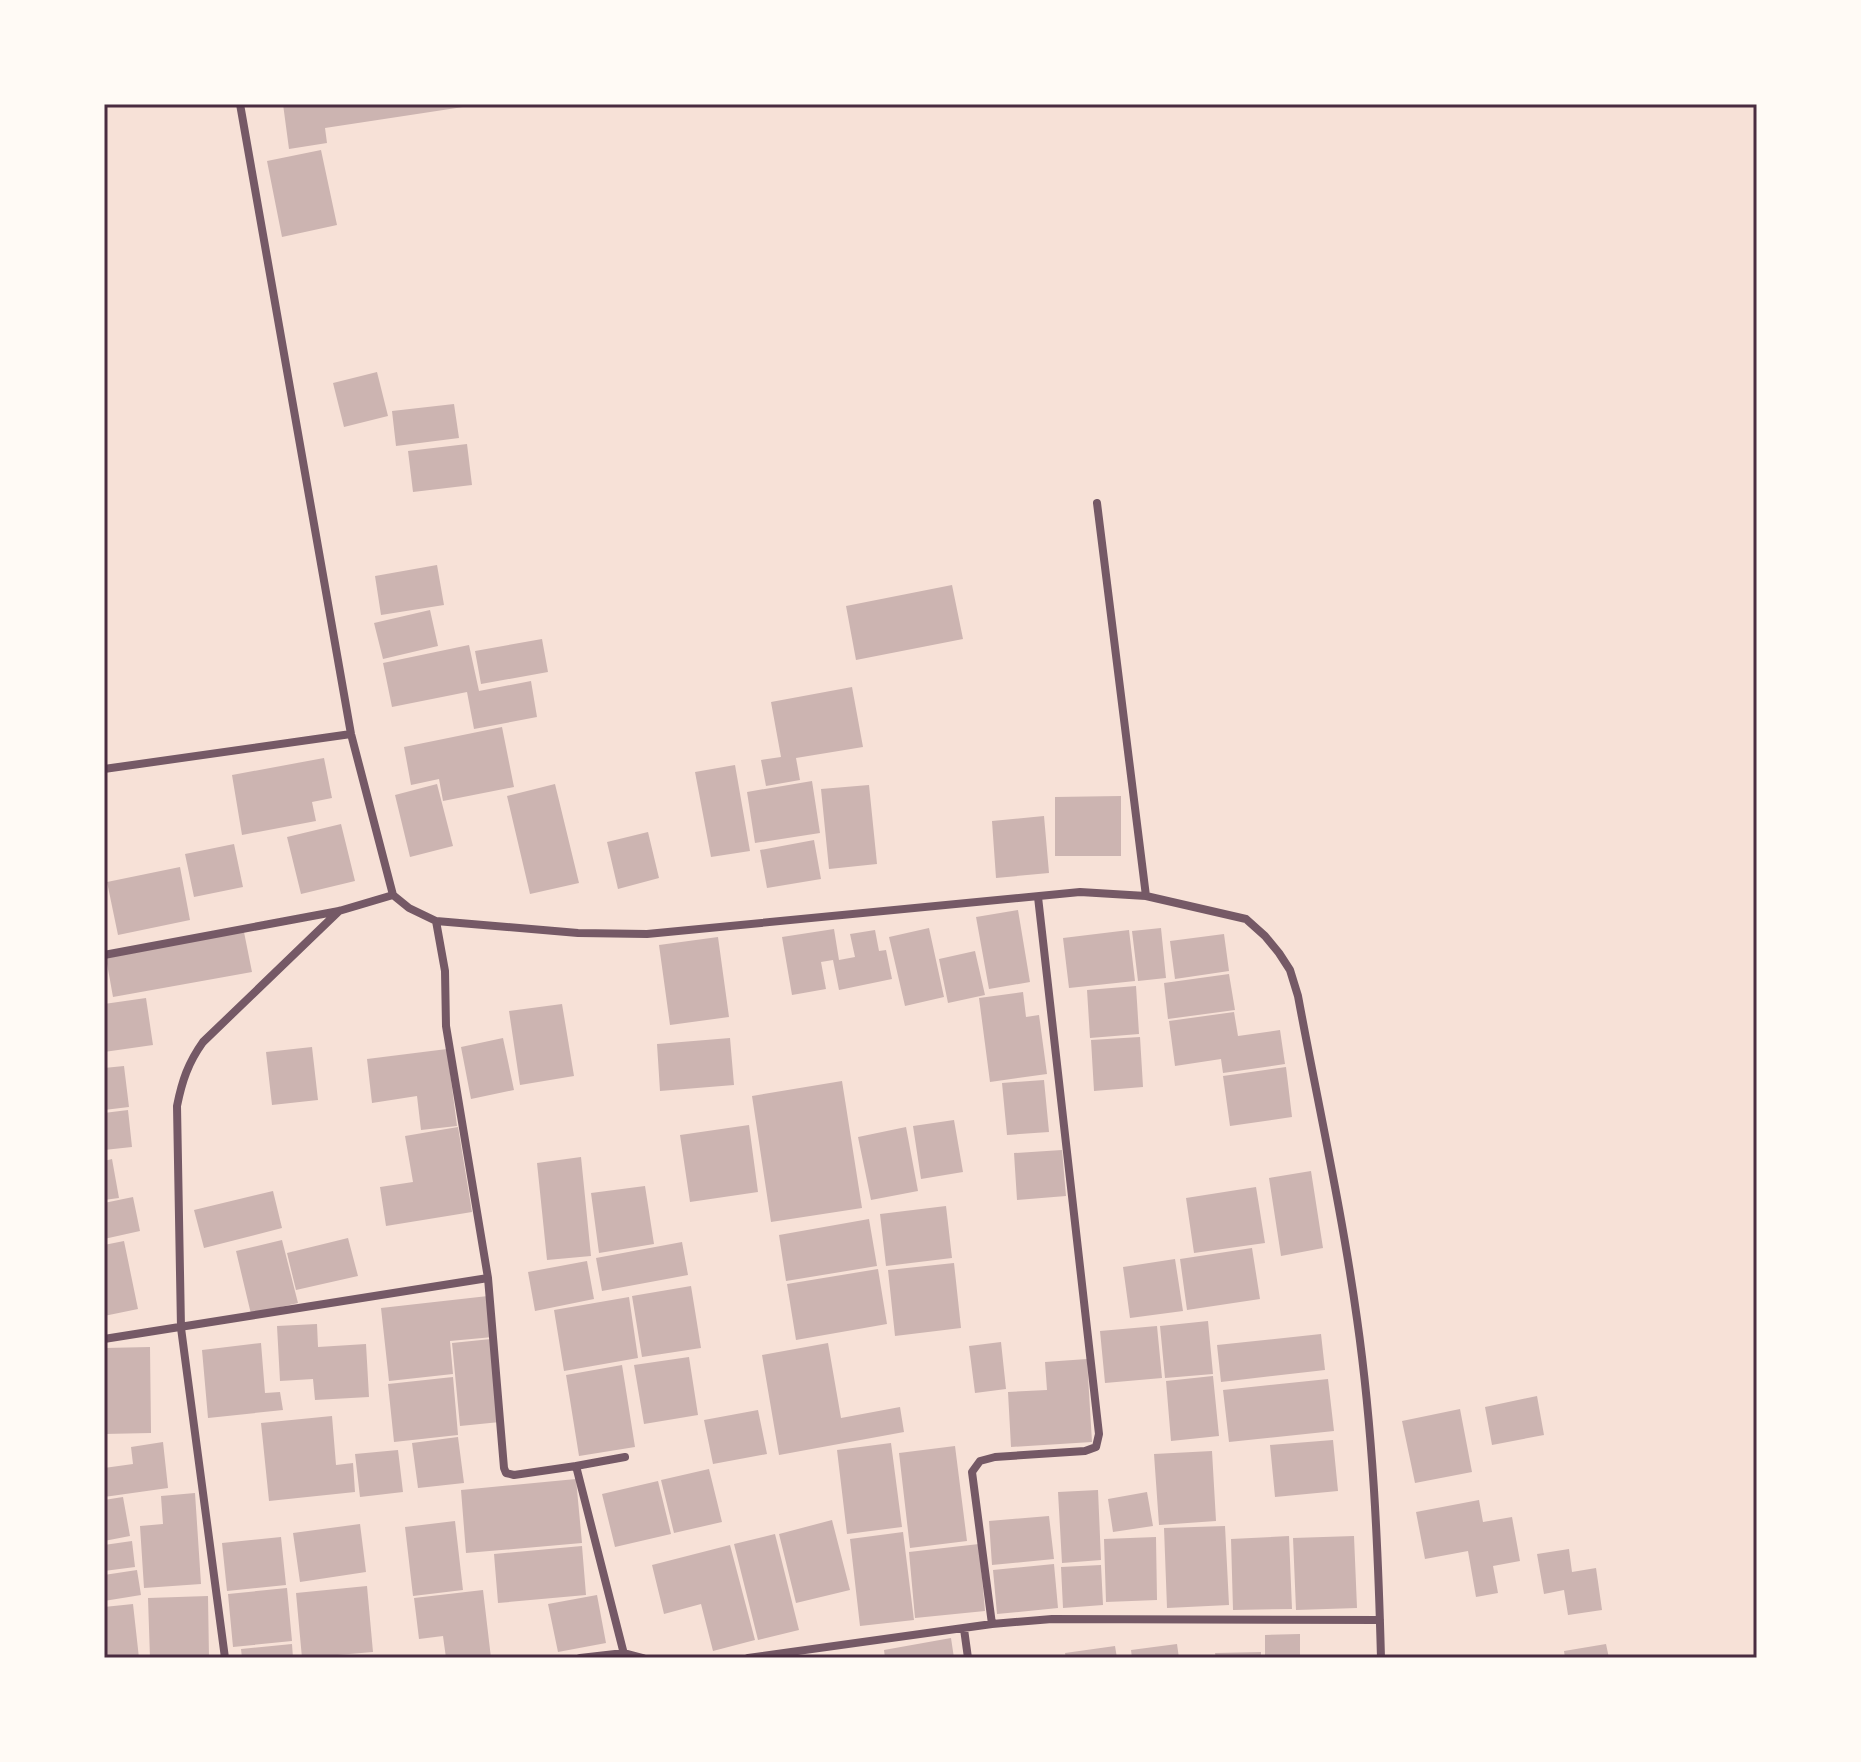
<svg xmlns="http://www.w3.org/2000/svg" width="1861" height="1762" font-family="'Noto Sans',sans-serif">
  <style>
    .building { fill: #ccb4b1 }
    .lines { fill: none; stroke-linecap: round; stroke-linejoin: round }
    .minor { stroke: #755966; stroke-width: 8 }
    .neatline { fill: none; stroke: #4a2c40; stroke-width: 3 }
  </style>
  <rect width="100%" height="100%" fill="#f7e1d7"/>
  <path class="building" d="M 283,104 L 463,104 L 463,107 L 325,128 L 327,143 L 289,149 Z
    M 321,150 L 337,225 L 282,237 L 267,161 Z
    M 377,372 L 388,416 L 344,427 L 333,383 Z
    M 454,404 L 459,438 L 396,446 L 392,411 Z
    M 467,444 L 472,485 L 413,492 L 408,451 Z
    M 437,565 L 444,605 L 381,615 L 375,576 Z
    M 952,585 L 963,639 L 856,660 L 846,606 Z
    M 430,610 L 438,646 L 383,659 L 374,623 Z
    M 542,639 L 548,672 L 481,684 L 475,651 Z
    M 469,645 L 479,691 L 531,681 L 537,717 L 474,729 L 467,692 L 392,707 L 383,663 Z
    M 852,687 L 863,747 L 796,758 L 800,780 L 766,786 L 761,760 L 781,757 L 771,702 Z
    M 502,727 L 514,787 L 443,801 L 439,779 L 411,785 L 404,747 Z
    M 324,758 L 332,798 L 312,802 L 316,821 L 242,835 L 232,775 Z
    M 735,765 L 750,851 L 711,857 L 695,772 Z
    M 812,781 L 820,833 L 755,843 L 747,792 Z
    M 437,784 L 453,846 L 410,857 L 395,795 Z
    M 555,784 L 579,883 L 530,894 L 507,796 Z
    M 869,785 L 877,864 L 829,869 L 821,789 Z
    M 1121,796 L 1121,856 L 1055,856 L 1055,797 Z
    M 1044,816 L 1049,873 L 996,878 L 992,821 Z
    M 341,824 L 355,881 L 301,894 L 287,837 Z
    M 648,832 L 659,878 L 618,889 L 607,842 Z
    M 814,840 L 821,879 L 767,888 L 760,850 Z
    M 234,844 L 243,887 L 194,897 L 185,854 Z
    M 180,867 L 190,920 L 118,935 L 107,882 Z
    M 1018,910 L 1030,982 L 989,989 L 976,917 Z
    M 929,928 L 944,997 L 905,1006 L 889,937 Z
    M 1161,928 L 1166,978 L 1138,981 L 1132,931 Z
    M 834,929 L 839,960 L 855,957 L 850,934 L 875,930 L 879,951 L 886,950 L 892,979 L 839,990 L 833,960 L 821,962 L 826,989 L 792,995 L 782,937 Z
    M 1129,930 L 1135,981 L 1069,988 L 1063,938 Z
    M 244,932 L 252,972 L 113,997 L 106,958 Z
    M 1224,934 L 1229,971 L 1175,979 L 1170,941 Z
    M 718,937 L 729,1017 L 670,1025 L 659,945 Z
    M 975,951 L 985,995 L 948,1003 L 939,959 Z
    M 1229,974 L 1235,1010 L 1168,1019 L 1164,983 Z
    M 1136,986 L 1139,1034 L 1090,1038 L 1087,990 Z
    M 1023,992 L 1026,1017 L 1039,1015 L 1047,1074 L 990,1082 L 979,998 Z
    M 146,998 L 153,1045 L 104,1052 L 104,1004 Z
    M 562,1004 L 574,1076 L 520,1085 L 509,1011 Z
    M 1234,1012 L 1238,1036 L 1280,1030 L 1285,1064 L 1223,1073 L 1221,1059 L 1175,1066 L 1169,1021 Z
    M 1140,1037 L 1143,1087 L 1094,1091 L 1091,1040 Z
    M 503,1038 L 514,1090 L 471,1099 L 461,1047 Z
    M 730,1038 L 734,1085 L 660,1091 L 657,1044 Z
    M 312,1047 L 318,1100 L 272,1105 L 266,1052 Z
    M 447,1049 L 457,1126 L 421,1130 L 417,1096 L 372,1103 L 367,1059 Z
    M 124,1066 L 129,1107 L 104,1110 L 104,1068 Z
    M 1286,1067 L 1292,1117 L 1230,1126 L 1223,1076 Z
    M 1044,1080 L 1049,1132 L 1007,1135 L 1002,1083 Z
    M 842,1081 L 862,1208 L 771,1222 L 752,1096 Z
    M 128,1110 L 132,1147 L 104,1150 L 104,1113 Z
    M 954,1120 L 963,1172 L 921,1179 L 913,1126 Z
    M 749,1125 L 758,1192 L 690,1202 L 680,1135 Z
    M 458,1127 L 472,1212 L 386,1226 L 380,1187 L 413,1182 L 405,1136 Z
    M 906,1127 L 918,1191 L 871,1200 L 858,1137 Z
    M 1062,1150 L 1066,1196 L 1017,1200 L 1014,1153 Z
    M 581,1157 L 591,1256 L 547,1260 L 537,1163 Z
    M 112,1159 L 119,1198 L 104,1200 L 104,1161 Z
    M 1311,1171 L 1323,1248 L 1281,1256 L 1269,1178 Z
    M 645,1186 L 654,1244 L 599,1253 L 591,1193 Z
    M 1256,1187 L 1265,1243 L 1194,1253 L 1186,1198 Z
    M 273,1191 L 282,1228 L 204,1248 L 194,1210 Z
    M 133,1197 L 140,1231 L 104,1239 L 104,1203 Z
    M 946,1206 L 952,1258 L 886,1266 L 880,1214 Z
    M 869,1219 L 877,1266 L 786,1281 L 779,1235 Z
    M 348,1238 L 358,1276 L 296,1290 L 287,1253 Z
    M 282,1240 L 298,1303 L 251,1314 L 236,1251 Z
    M 124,1241 L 138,1309 L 104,1316 L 104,1245 Z
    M 682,1242 L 688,1275 L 602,1291 L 596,1258 Z
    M 1252,1248 L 1260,1299 L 1187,1310 L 1180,1259 Z
    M 1175,1259 L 1183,1311 L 1130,1318 L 1123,1267 Z
    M 587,1261 L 594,1299 L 535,1311 L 528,1272 Z
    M 954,1263 L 961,1328 L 895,1336 L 888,1270 Z
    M 878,1269 L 887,1324 L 796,1340 L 787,1284 Z
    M 691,1286 L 701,1348 L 642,1357 L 632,1296 Z
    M 488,1296 L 493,1337 L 450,1341 L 453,1374 L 389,1381 L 381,1308 Z
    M 629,1297 L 638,1358 L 564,1371 L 554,1310 Z
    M 1208,1321 L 1213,1374 L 1165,1378 L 1160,1326 Z
    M 317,1324 L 318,1347 L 366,1344 L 369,1397 L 315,1400 L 313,1379 L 280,1381 L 277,1326 Z
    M 1157,1326 L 1162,1378 L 1105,1383 L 1100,1331 Z
    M 1321,1334 L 1325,1370 L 1221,1382 L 1217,1345 Z
    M 491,1339 L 500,1422 L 460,1426 L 452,1343 Z
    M 1001,1342 L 1006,1389 L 975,1393 L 969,1346 Z
    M 261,1343 L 265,1393 L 280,1392 L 283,1410 L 208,1418 L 202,1350 Z
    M 828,1343 L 841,1418 L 900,1407 L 904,1432 L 779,1455 L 762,1355 Z
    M 150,1347 L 151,1433 L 104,1434 L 104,1348 Z
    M 689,1357 L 698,1415 L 644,1424 L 634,1365 Z
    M 1087,1359 L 1092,1442 L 1011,1447 L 1008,1392 L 1047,1390 L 1045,1362 Z
    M 622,1365 L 635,1447 L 579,1456 L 566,1375 Z
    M 1213,1376 L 1219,1436 L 1171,1441 L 1166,1381 Z
    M 453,1377 L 458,1435 L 394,1442 L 388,1384 Z
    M 1328,1379 L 1334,1431 L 1229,1442 L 1223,1390 Z
    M 1537,1396 L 1544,1435 L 1492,1445 L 1485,1407 Z
    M 1460,1409 L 1472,1472 L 1415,1483 L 1402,1421 Z
    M 758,1410 L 767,1454 L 713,1464 L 704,1420 Z
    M 332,1416 L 336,1465 L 353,1463 L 355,1492 L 269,1501 L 261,1423 Z
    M 458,1437 L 464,1483 L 418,1488 L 412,1443 Z
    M 1333,1440 L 1338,1491 L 1275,1497 L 1270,1445 Z
    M 163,1442 L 168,1488 L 104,1497 L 104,1468 L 133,1464 L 131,1447 Z
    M 891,1443 L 902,1527 L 847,1534 L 837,1450 Z
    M 955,1446 L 967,1541 L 910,1548 L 899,1453 Z
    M 398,1450 L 403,1492 L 360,1497 L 355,1454 Z
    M 1212,1451 L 1216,1521 L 1159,1525 L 1154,1454 Z
    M 709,1469 L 722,1522 L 674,1533 L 661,1480 Z
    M 576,1479 L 582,1543 L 466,1553 L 461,1490 Z
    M 658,1481 L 671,1534 L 615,1547 L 602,1494 Z
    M 1098,1490 L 1101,1560 L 1062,1563 L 1058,1492 Z
    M 1147,1492 L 1153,1526 L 1113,1532 L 1108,1499 Z
    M 195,1493 L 201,1584 L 144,1588 L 140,1526 L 163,1524 L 161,1496 Z
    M 123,1497 L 130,1536 L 104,1541 L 104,1500 Z
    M 1479,1500 L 1483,1522 L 1512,1517 L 1520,1561 L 1493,1566 L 1498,1593 L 1476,1597 L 1468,1551 L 1425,1559 L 1416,1512 Z
    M 1049,1516 L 1054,1559 L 992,1565 L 989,1521 Z
    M 832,1520 L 850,1590 L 796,1603 L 779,1534 Z
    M 455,1521 L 463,1590 L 413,1596 L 405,1527 Z
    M 360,1524 L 366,1572 L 300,1582 L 293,1533 Z
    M 1225,1526 L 1229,1605 L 1167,1608 L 1164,1528 Z
    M 903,1532 L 914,1620 L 860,1626 L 850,1539 Z
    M 775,1534 L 799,1630 L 758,1640 L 734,1544 Z
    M 1289,1536 L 1292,1609 L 1233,1610 L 1231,1539 Z
    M 1354,1536 L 1357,1608 L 1296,1610 L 1293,1538 Z
    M 281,1537 L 286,1585 L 227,1591 L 222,1543 Z
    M 1156,1537 L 1157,1600 L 1106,1602 L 1104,1539 Z
    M 132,1541 L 135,1567 L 104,1571 L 104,1545 Z
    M 979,1544 L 985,1611 L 915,1618 L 909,1552 Z
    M 730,1545 L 755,1640 L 713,1651 L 701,1604 L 664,1614 L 652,1565 Z
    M 582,1546 L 586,1595 L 498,1603 L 494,1554 Z
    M 1569,1549 L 1572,1572 L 1596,1568 L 1602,1610 L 1568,1615 L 1564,1590 L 1544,1594 L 1537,1554 Z
    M 1054,1564 L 1058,1608 L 997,1614 L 993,1570 Z
    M 1101,1565 L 1103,1605 L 1063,1608 L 1061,1567 Z
    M 137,1570 L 141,1595 L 104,1601 L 104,1575 Z
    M 367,1586 L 373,1652 L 302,1658 L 296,1593 Z
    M 287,1588 L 292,1641 L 233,1647 L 228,1594 Z
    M 483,1590 L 491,1658 L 446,1658 L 443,1636 L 419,1639 L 414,1598 Z
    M 597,1595 L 606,1643 L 558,1652 L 548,1604 Z
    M 208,1596 L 209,1658 L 150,1658 L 148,1598 Z
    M 133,1604 L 139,1658 L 104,1658 L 104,1607 Z
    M 1300,1634 L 1300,1658 L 1265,1658 L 1265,1635 Z
    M 951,1638 L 954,1658 L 885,1658 L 884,1650 Z
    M 292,1644 L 293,1658 L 242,1658 L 241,1649 Z
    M 1177,1644 L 1179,1658 L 1132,1658 L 1131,1650 Z
    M 1606,1644 L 1609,1658 L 1565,1658 L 1564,1651 Z
    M 1115,1646 L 1117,1658 L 1066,1658 L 1065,1653 Z
    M 1261,1652 L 1261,1658 L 1216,1658 L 1215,1653 Z"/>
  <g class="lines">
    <path class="minor" d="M 240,104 L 351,734 L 393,895 L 409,908 L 436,921 L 578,933 L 647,934 L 1080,892 L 1146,896 L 1246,919 L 1265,936 L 1279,953 L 1290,970 L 1298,996 C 1318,1104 1342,1211 1357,1319 C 1373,1431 1378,1545 1381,1658
      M 1097,503 L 1146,896
      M 104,769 L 351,734
      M 436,921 L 445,971 L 446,1026 L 488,1278
      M 104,955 L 339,911 L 393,895
      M 104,1339 L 488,1278 L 504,1468 L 506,1473 L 514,1475 L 576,1466 L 625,1658
      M 576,1466 L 625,1457
      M 992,1624 L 972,1472 L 980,1461 L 995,1457 L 1085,1451 L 1096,1447 L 1099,1434 L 1038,897
      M 964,1629 L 968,1658
      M 225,1658 L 181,1328 L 177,1106 C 182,1081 188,1063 203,1042 L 339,911
      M 580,1658 L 624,1653 L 643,1658
      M 748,1658 L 992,1624 L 1052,1619 L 1380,1620"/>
  </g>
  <rect width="1861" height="1762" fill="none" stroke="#fffaf5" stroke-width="212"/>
  <rect x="106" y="106" width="1649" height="1550" class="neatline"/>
</svg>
